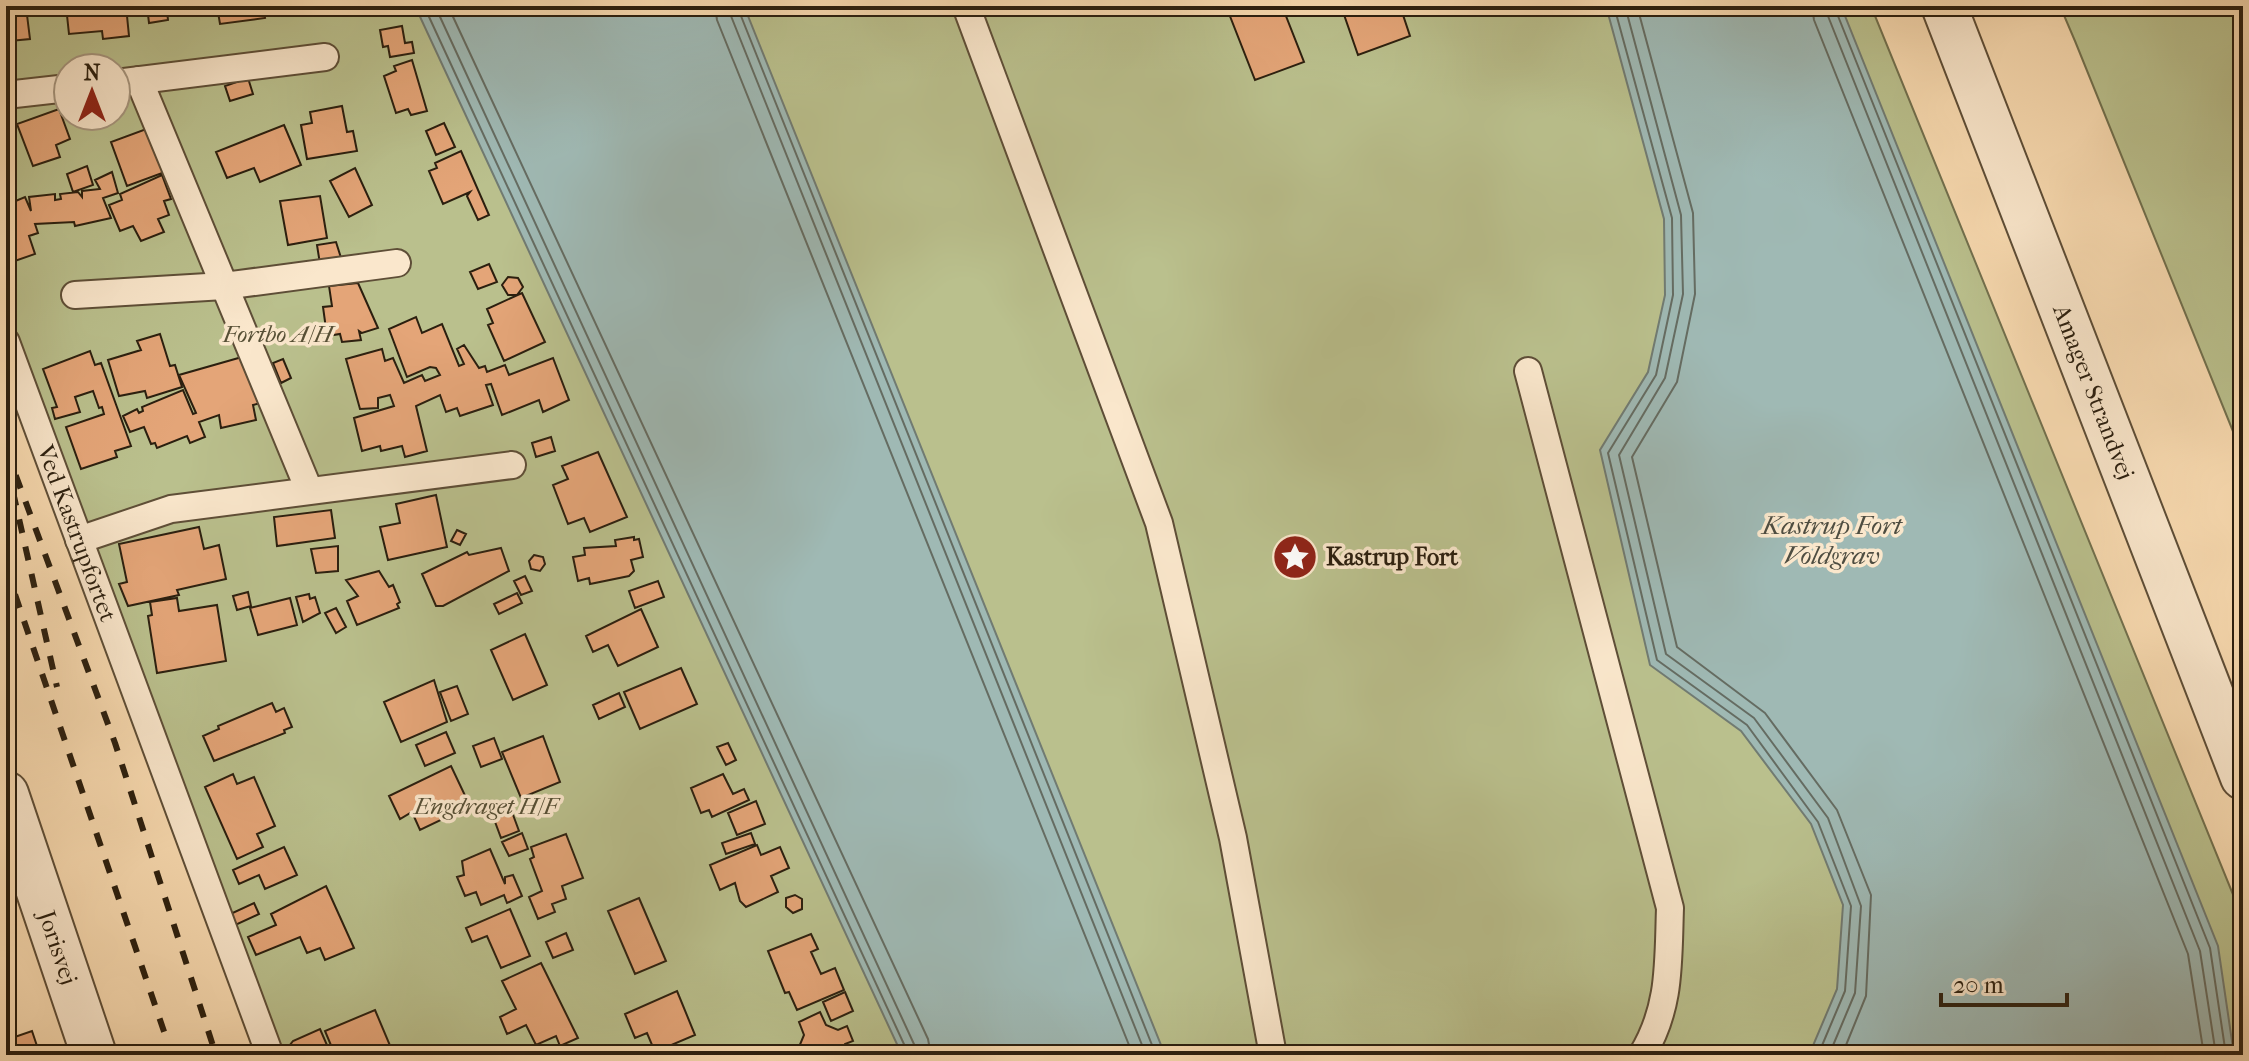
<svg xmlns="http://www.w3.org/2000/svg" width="2249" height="1061" font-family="'IM FELL French Canon',serif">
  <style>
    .green { fill: #bac08d; stroke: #72704e; stroke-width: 2; fill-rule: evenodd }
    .water { fill: #9fb9b4; stroke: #717b72; stroke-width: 2 }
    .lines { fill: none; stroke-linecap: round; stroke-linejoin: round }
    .shore { stroke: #656c62; stroke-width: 2 }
    .building { fill: #e4a578; stroke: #2b1f0f; stroke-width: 2 }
    .service-casing { stroke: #5e4e37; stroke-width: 30 }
    .minor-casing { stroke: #5e4e37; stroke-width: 48 }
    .tertiary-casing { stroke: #5e4e37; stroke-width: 48 }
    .service { stroke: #fae7cc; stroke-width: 26 }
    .minor { stroke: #fae7cc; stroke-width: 44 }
    .tertiary { stroke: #fae7cc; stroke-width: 44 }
    .rail { stroke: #2b1f0f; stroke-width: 6; stroke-dasharray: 14 14; stroke-linecap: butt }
    .labels { text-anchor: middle; stroke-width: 7; stroke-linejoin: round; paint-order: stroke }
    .park-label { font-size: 24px; font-style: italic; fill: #564f35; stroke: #fae7cc }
    .street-label { font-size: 24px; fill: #2b1f0f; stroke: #fae7cc }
    .poi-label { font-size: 24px; font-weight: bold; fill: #2b1f0f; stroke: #fae7cc; text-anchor: start }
    .water-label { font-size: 26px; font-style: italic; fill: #4e4d41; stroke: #fae7cc }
  </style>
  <rect width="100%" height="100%" fill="#f8dab0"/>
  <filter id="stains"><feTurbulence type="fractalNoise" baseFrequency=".0025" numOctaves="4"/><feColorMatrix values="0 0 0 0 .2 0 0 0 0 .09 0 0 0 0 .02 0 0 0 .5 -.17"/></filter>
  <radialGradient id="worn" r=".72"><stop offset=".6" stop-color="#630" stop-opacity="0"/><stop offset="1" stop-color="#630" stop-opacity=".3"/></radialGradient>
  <path class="green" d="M 6,6 L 1871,6 L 2243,919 L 2243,1055 L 269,1055 L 6,303 ZM 68,68 L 116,68 L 116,116 L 68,116 Z
    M 2060,6 L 2243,6 L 2243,456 L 2075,41 Z"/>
  <path class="water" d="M 415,6 L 744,6 L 1165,1055 L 902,1055 Z
    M 1606,6 L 1841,6 L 2218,946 L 2234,1055 L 1809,1055 L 1837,989 L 1843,905 L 1811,824 L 1741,731 L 1650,665 L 1600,450 L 1648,372 L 1665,295 L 1664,219 Z"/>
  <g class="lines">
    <path class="shore" d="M 424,6 L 909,1055
      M 435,6 L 919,1055
      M 448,6 L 928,1039 L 931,1055
      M 715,6 L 717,20 L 1133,1055
      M 727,6 L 1146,1055
      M 737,6 L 1156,1055
      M 1614,6 L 1672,218 L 1673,295 L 1656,375 L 1608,453 L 1657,660 L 1747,725 L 1818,822 L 1851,906 L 1845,991 L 1818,1055
      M 1625,6 L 1681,215 L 1683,294 L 1665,378 L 1619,455 L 1666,654 L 1754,718 L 1828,818 L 1861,906 L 1855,993 L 1829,1055
      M 1637,6 L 1693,213 L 1695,294 L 1677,382 L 1632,457 L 1677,647 L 1765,713 L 1837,810 L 1871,895 L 1866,996 L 1842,1055
      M 1812,6 L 1814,20 L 2188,954 L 2204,1055
      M 1824,6 L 2200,951 L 2216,1055
      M 1834,6 L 2210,948 L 2226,1055"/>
  </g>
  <path class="building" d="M 66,6 L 126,6 L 129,36 L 103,39 L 102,31 L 69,34 Z
    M 147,6 L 200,6 L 200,8 L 167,11 L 168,20 L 149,23 Z
    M 217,6 L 263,6 L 265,18 L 220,24 Z
    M 1226,6 L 1282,6 L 1304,62 L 1255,80 Z
    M 1341,6 L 1400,6 L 1410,36 L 1358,55 Z
    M 26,7 L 30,39 L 10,41 L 6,10 Z
    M 402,26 L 405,43 L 412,42 L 414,53 L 390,57 L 388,46 L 383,47 L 380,30 Z
    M 412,60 L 427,111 L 411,115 L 408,109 L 396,113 L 384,76 L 396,71 L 394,66 Z
    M 248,78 L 253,94 L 230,101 L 225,86 Z
    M 342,106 L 347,132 L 353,131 L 357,151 L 307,159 L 301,125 L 312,123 L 310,112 Z
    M 59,109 L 70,139 L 56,145 L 60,157 L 33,166 L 17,124 Z
    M 444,123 L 455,147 L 436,155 L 426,131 Z
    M 284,125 L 301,165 L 260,182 L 254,168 L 227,178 L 216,152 Z
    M 149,128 L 165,172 L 127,186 L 111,142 Z
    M 461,151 L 489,215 L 478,220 L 467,196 L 470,192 L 443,204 L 429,171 L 437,168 L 435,163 Z
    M 87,166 L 93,185 L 73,192 L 67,174 Z
    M 355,168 L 372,205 L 349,217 L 330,181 Z
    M 112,172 L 118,193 L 103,198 L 111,218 L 75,226 L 74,222 L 35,224 L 38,233 L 29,236 L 35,254 L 6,264 L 6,205 L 25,197 L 31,211 L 29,197 L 55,194 L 55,200 L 61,199 L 60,194 L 78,192 L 82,197 L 82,191 L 100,189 L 95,180 Z
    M 162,175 L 171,199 L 164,201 L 169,215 L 158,219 L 164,232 L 141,241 L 133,226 L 120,231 L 109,205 L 122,200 L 120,194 Z
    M 320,196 L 327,238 L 288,245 L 280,201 Z
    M 336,242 L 342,261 L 320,264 L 317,245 Z
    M 489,264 L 497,282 L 478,289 L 470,272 Z
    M 508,277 L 518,278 L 523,287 L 517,295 L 508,295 L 502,285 Z
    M 358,283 L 378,328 L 362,333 L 359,331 L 361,340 L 342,342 L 340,334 L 327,336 L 323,307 L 332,306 L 329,286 Z
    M 522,293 L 545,342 L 504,361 L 488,325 L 493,323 L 487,309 Z
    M 416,317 L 422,333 L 442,324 L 459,366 L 464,364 L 457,349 L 464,345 L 479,368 L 485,366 L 487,372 L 505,365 L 509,375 L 553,358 L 569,400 L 543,412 L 539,400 L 502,415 L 491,384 L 486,385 L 493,405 L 460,416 L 457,408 L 446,412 L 440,395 L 416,406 L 427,451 L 405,457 L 402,446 L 381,451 L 380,446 L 362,451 L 354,418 L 394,406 L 390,395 L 378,398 L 378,408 L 360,409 L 346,359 L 382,349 L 385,361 L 393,358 L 404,383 L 422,375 L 425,381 L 440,375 L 436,368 L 430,367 L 407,377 L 389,329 Z
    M 160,334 L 170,366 L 175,365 L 182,387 L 147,398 L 145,391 L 119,396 L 108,360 L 141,350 L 137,341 Z
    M 90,351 L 95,365 L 101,363 L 131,446 L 115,451 L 117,457 L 81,469 L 66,427 L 104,414 L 102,407 L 99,408 L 93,391 L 75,397 L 80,412 L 55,419 L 52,408 L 57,407 L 43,369 Z
    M 249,355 L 264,402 L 253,405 L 256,420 L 221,428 L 219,415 L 199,422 L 205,437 L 190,443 L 187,436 L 157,448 L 155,443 L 151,444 L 144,427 L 130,432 L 123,416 L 137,409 L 139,413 L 143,411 L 142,407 L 183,390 L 193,414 L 196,413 L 179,375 Z
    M 283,359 L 291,378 L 281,383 L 273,363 Z
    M 551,437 L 555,451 L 536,457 L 532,443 Z
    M 598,452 L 627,517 L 590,532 L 584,518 L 568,524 L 553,485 L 568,479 L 562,466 Z
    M 436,495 L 447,547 L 388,560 L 380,527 L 400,523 L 396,504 Z
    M 331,510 L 335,538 L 277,546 L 274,517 Z
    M 199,527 L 204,549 L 219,545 L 226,579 L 177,590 L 179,595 L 128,606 L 119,584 L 127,582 L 119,544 Z
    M 457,530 L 466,534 L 460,545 L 451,541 Z
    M 634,537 L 634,540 L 639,539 L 643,557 L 631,560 L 634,571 L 629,576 L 590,584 L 589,578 L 578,581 L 573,557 L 585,555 L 584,548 L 616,546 L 615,540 Z
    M 338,546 L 338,571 L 316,573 L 311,549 Z
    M 501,548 L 509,571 L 443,606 L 436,606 L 422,574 L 467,552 L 469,555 Z
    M 534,555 L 543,557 L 545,564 L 540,571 L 531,569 L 529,561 Z
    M 379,571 L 389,587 L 393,585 L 400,602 L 397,604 L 399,608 L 357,625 L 347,601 L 358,596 L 346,580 Z
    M 525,576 L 532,591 L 521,595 L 514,581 Z
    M 658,581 L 664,597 L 635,608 L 629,591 Z
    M 248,592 L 251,606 L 237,610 L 233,596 Z
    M 517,593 L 522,603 L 499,614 L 494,604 Z
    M 309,594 L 310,599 L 315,597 L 320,613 L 303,622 L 296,597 Z
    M 177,598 L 179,611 L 217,605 L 226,661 L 157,673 L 148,616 L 152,615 L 150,602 Z
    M 290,598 L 297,625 L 258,635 L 250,608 Z
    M 336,608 L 346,627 L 336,633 L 325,613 Z
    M 641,609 L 658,647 L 618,666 L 608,645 L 593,652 L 586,636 Z
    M 525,634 L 547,685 L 513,700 L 491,650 Z
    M 681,668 L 697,704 L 640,729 L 624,692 Z
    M 434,680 L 447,722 L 401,742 L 384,702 Z
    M 457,686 L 468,714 L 451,721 L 440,692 Z
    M 619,693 L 625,707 L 599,719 L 593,705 Z
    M 272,703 L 276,712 L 284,708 L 292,727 L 284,730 L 285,733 L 214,761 L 203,736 L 219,729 L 218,726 Z
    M 446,732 L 455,753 L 425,766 L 416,745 Z
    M 543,736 L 560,782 L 521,798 L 502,752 Z
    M 494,738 L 502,759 L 481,767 L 473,746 Z
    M 728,743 L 736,760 L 726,765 L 717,747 Z
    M 451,766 L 470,806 L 420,830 L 412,812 L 400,819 L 389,796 Z
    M 233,774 L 237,784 L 254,777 L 275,826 L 257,834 L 263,847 L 237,859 L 205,787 Z
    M 723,774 L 733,794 L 744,789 L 749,800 L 712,817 L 709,810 L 701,813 L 691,788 Z
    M 756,801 L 765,824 L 737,835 L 728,813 Z
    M 512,812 L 519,831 L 501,838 L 494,819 Z
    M 522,833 L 528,849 L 509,856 L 502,842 Z
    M 751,833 L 755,844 L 726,854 L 722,843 Z
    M 566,834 L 583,878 L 562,886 L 566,899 L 552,904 L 555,912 L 538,919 L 529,897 L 542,891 L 530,859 L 534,857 L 531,847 Z
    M 757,845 L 761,855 L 780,847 L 789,868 L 771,876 L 778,892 L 746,907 L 740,901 L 735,883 L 720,890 L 710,865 Z
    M 284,847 L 297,875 L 265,889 L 259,875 L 239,884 L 233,870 Z
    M 490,849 L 505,884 L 505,877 L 513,875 L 522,896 L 507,903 L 504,895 L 481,905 L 476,892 L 465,896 L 457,877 L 464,875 L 462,861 Z
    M 326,886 L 354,948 L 325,960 L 320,948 L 307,953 L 300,937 L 256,955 L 248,937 L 276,925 L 271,914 Z
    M 795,895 L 802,899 L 802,909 L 793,913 L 786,907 L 786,898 Z
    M 639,898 L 666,961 L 635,974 L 608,911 Z
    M 254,903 L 259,914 L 231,927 L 226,916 Z
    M 510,909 L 530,956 L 501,968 L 487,936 L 472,942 L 466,928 Z
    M 566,933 L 573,950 L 553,958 L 546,942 Z
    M 811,934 L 818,949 L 811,952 L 821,974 L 835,968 L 844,990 L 797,1010 L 789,992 L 785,993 L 768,951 Z
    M 541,963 L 578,1038 L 560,1046 L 556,1036 L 536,1045 L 526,1025 L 507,1034 L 500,1017 L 516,1009 L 502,981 Z
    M 677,991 L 695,1035 L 655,1052 L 647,1033 L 635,1038 L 625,1014 Z
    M 845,992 L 853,1011 L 831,1021 L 823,1002 Z
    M 375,1010 L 394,1055 L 335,1055 L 325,1031 Z
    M 820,1012 L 826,1025 L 838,1030 L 847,1026 L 853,1041 L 845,1044 L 841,1055 L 792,1055 L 791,1051 L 799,1047 L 804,1035 L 799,1022 Z
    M 320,1029 L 330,1052 L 294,1055 L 290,1045 L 293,1041 Z
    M 32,1031 L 40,1055 L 6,1055 L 6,1040 Z
    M 583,1046 L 586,1055 L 563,1055 Z"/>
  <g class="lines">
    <g class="service-casing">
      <g id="service">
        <path d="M 966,6 L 1159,523 L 1233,838 L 1273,1055"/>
        <path d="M 139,80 L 309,490"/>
        <path d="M 116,83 L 325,57"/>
        <path d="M 6,95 L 68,88"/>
        <path d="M 75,295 L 224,286 L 397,263"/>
        <path id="s1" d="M 6,342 L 270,1055"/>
        <path d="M 1528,371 L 1670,908 C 1668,963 1671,1007 1642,1055"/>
        <path d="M 79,540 L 171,509 L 512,465"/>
      </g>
    </g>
    <g class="minor-casing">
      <g id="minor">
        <path id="s2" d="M 6,794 L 94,1055"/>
      </g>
    </g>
    <g class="tertiary-casing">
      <g id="tertiary">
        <path id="s3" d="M 1944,6 L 2243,777"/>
      </g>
    </g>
    <use href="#service" class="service"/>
    <use href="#minor" class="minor"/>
    <use href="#tertiary" class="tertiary"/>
    <path class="rail" d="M 6,449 L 115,743 L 216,1055
      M 13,492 L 57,687
      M 6,568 L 172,1055"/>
  </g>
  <defs>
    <g id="sight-disc" transform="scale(2.3)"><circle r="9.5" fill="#8f2418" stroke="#fae7cc"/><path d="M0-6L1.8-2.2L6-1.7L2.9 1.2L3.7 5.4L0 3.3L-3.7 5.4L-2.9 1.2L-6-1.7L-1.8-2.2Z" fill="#fff"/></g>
  </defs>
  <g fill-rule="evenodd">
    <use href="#sight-disc" x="1295" y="557"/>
  </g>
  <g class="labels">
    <g class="park-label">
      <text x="278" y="342">Fortbo A/H</text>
      <text x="486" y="814">Engdraget H/F</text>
    </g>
    <g class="street-label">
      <text dy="8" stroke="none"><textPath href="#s3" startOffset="414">Amager Strandvej</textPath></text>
      <text dy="8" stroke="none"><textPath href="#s1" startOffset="204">Ved Kastrupfortet</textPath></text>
      <text dy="8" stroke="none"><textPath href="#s2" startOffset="162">Jorisvej</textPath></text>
    </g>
    <g class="poi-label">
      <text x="1326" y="565">Kastrup Fort</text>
    </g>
    <g class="water-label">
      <text x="1832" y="534">Kastrup Fort<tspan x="1832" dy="30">Voldgrav</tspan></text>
    </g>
  </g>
  <rect width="2249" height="1061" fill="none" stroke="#f8dab0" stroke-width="32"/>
  <rect x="8" y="8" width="2233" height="1045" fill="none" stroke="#2b1f0f" stroke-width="4"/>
  <rect x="16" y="16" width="2217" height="1029" fill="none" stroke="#2b1f0f" stroke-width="2"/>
  <g transform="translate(92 92)"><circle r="38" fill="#fae7cc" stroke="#a79780" stroke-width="2"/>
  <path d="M0-6L14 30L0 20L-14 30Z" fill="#8f2418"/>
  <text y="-12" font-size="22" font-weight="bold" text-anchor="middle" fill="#2b1f0f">N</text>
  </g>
  <path d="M1941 993v12h126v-12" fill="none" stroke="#2b1f0f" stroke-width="4"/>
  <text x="1953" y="993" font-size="24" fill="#2b1f0f" stroke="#fae7cc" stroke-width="6" paint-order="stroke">20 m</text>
  <rect width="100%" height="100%" filter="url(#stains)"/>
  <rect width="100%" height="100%" fill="url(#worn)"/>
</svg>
